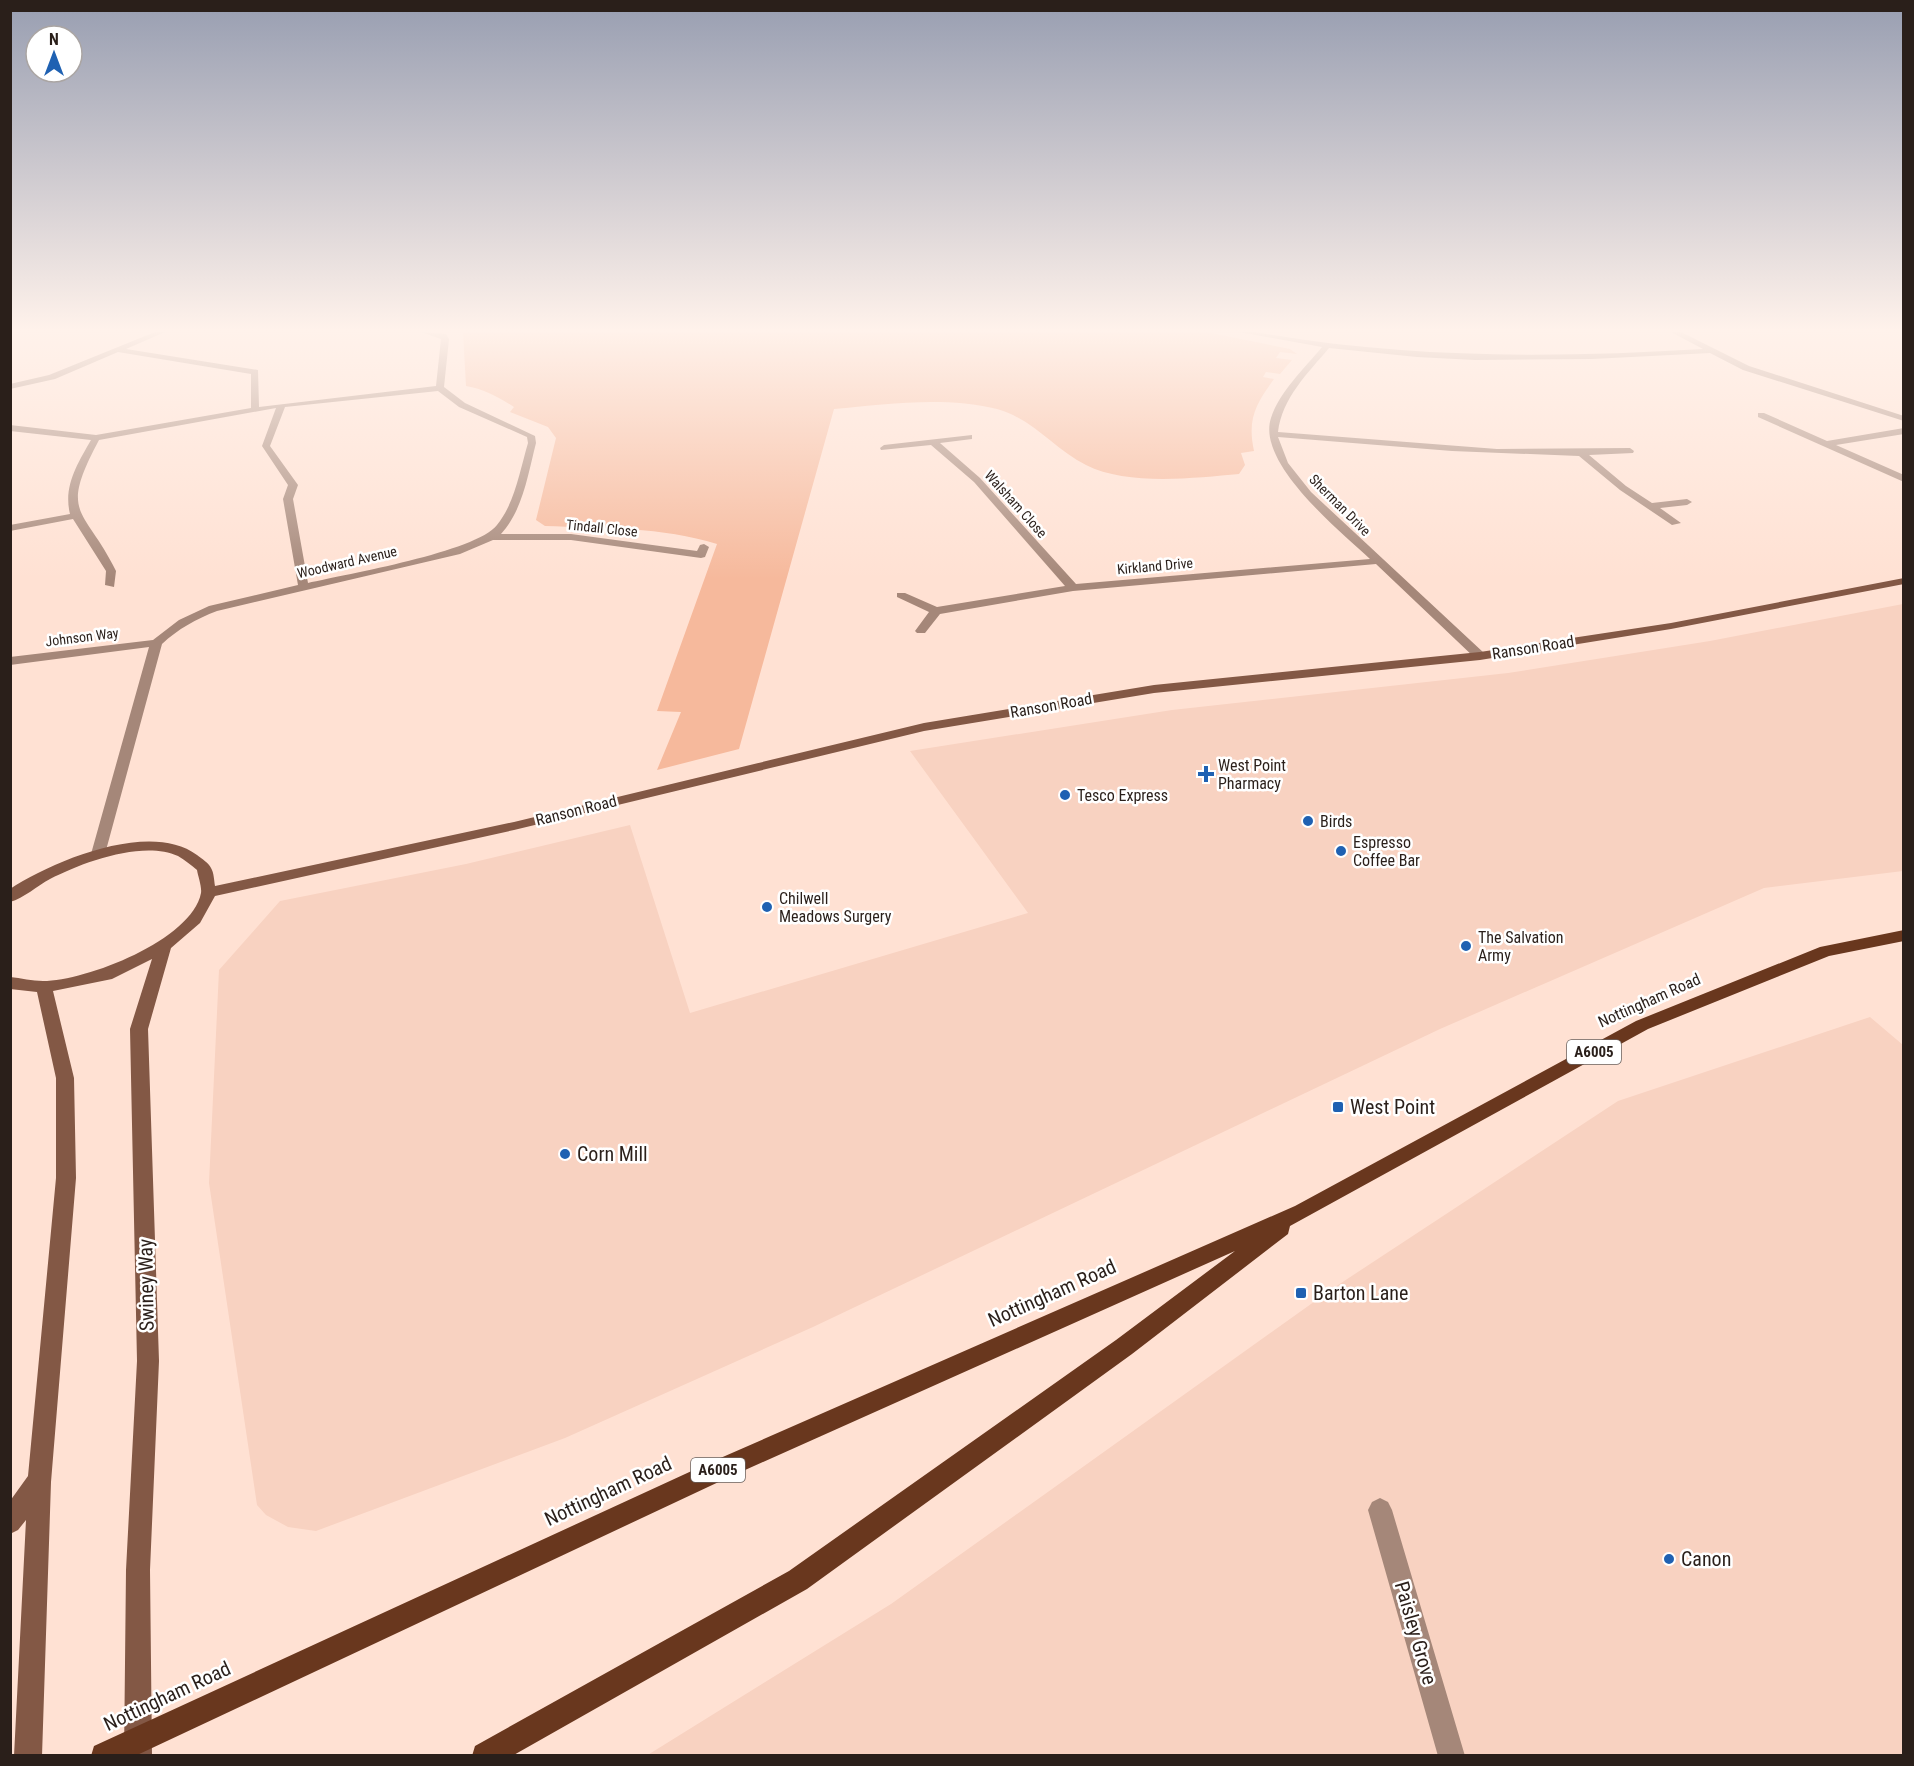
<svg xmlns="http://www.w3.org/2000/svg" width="1914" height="1766" font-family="'Roboto Condensed',sans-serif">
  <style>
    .built { fill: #f8d2c1 }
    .green { fill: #f6b99c }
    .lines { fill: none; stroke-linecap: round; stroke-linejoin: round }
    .street { fill: #a58779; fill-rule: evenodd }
    .secondary { fill: #835845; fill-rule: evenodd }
    .primary { fill: #69371e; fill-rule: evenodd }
    .poi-dot { fill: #1f61b2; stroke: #fff; stroke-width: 2 }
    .labels { text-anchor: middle; stroke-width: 5; stroke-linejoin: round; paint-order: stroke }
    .far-street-label { font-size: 14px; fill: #2a1f1a; stroke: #fff }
    .shield { fill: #fff; stroke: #6a625f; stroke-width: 1.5 }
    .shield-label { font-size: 15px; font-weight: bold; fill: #2a1f1a }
    .street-label { font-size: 16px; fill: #2a1f1a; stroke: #fff }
    .poi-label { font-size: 16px; fill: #2a1f1a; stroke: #fff; text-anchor: start }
    .near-poi-label { font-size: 20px; fill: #2a1f1a; stroke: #fff; text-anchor: start }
    .near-street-label { font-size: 20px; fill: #2a1f1a; stroke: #fff }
  </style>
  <rect width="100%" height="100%" fill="#ffe1d3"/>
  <path class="built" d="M 1903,604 L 1903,871 L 1764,888 L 1440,1029 L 813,1327 L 565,1438 L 316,1531 L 288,1527 L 266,1515 L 257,1505 L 209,1183 L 219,970 L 280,901 L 466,864 L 630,825 L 690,1013 L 1028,913 L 910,751 L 1172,710 L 1508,673 L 1710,641 Z
    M 1870,1017 L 1903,1045 L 1903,1755 L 646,1756 L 891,1604 L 1332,1289 L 1618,1101 Z"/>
  <path class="green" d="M 463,332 L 1206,332 L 1290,349 L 1297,354 L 1280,352 L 1276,358 L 1292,360 L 1280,374 L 1266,372 L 1263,377 L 1274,379 C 1256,404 1247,419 1254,451 L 1241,453 L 1245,465 L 1239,474 C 1194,478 1127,486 1086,465 C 1054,449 1033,419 997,409 C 945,396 886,404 834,409 L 739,749 L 657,770 L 681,712 L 657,711 L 717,544 C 663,527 601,528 545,526 L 536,520 L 556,438 L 548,427 L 510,412 L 514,407 C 498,397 484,389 466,386 Z"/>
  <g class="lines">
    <path class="street" d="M 155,332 L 165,332 L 126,349 L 258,370 L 259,407 L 436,386 L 441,339 L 421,332 L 446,334 L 449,339 L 444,387 L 465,403 L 535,436 L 536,443 C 528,474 523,510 501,534 L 571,534 L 697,551 L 700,545 L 704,544 L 709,547 L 705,557 L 701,558 L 571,540 L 493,540 L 460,554 L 217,611 C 196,619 178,629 162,644 L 105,854 L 98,859 L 93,857 L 91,854 L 149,647 L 10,665 L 10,657 L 153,640 L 179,620 L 209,606 L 298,585 L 283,499 L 288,485 L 262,446 L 276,408 L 99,440 C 58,517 84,506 116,571 L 114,587 L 105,585 L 106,571 L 73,519 L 10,531 L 10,525 L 70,514 C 63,486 78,463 91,440 L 10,431 L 10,425 L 96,435 L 251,408 L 251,374 L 118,352 L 55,379 L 10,389 L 10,384 L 49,375 ZM 438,391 L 459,407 L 527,437 L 528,443 C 520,470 515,503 497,525 C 476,552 347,574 308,583 L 293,499 L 298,485 L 270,446 L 285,407 Z
      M 1239,332 L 1255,332 C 1404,359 1553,358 1703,349 L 1671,332 L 1681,332 L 1749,366 L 1904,416 L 1904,421 L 1743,370 L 1710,353 L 1592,359 L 1475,360 L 1417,357 L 1329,348 C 1308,373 1282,398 1278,432 L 1497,449 L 1630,448 L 1634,451 L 1633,453 L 1589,455 L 1626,486 L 1652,503 L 1687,499 L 1692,502 L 1687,505 L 1660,508 L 1681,523 L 1672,525 L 1620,490 L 1579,456 L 1452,451 L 1278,437 L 1288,463 L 1311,492 L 1484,653 L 1484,659 L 1476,659 L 1376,564 L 1073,591 L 940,614 L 925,633 L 917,633 L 915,631 L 929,612 L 897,597 L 897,593 L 905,593 L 937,607 L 1065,586 L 974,482 L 931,445 L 881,450 L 880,448 L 884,445 L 972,435 L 972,439 L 940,443 L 980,478 L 1076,584 L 1370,559 C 1340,531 1256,463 1271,418 C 1280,391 1304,369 1322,347 Z
      M 1758,413 L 1764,413 L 1827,441 L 1904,428 L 1904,434 L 1836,445 L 1904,475 L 1904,482 L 1758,417 Z
      M 1380,1498 L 1388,1502 L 1392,1510 L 1465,1756 L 1438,1756 L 1368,1510 L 1372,1502 Z"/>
    <path class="secondary" d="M 1904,578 L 1904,584 L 1671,629 L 1480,660 L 1154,693 L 924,731 L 514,830 L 215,896 L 200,923 L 171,948 L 148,1029 L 159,1361 L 150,1570 L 152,1756 L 124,1756 L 126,1570 L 137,1361 L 130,1029 L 152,959 L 112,979 L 53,991 L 74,1078 L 76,1178 L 51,1482 L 42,1756 L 14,1756 L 26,1520 L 18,1530 L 10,1534 L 10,1501 L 28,1476 L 56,1178 L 56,1078 L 37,992 L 10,989 L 10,977 C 21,978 32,981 43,981 C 86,981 192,940 201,893 C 202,887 198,876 197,870 C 191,865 185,860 178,856 C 143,840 83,862 50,879 C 37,886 24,898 10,902 L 10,889 C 53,861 150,820 197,855 C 202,859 209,863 211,868 C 214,873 214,880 215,886 L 514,822 L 924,723 L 1154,685 L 1480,652 L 1671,623 Z"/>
    <path class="primary" d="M 1904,930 L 1904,941 L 1829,956 L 1648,1029 L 1290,1226 L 1288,1234 L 1132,1354 L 807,1589 L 512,1756 L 472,1756 L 475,1746 L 789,1571 L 1116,1340 L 1235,1251 L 725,1479 L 135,1756 L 91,1756 L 94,1746 L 709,1463 L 1295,1206 L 1636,1021 L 1820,947 Z"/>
  </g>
  <linearGradient id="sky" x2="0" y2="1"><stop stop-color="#989eb1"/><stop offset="0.57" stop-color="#fff2eb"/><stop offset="1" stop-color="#fff2eb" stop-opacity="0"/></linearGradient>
  <rect width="1914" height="579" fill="url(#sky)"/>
  <g class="poi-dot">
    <path d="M1203 765h6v6h6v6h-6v6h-6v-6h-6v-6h6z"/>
    <circle cx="1065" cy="795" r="6"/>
    <circle cx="1308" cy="821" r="6"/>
    <circle cx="1341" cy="851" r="6"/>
    <circle cx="767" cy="907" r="6"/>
    <circle cx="1466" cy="946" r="6"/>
    <rect x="1332" y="1101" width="12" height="12" rx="3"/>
    <circle cx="565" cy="1154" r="6"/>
    <rect x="1295" y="1287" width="12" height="12" rx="3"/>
    <circle cx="1669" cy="1559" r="6"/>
  </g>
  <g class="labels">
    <g class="far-street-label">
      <text transform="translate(1016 504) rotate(48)" y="5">Walsham Close</text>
      <text transform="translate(1340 505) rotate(45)" y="5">Sherman Drive</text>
      <text transform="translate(602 528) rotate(6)" y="5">Tindall Close</text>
      <text transform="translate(347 562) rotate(-13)" y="5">Woodward Avenue</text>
      <text transform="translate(1155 566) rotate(-5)" y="5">Kirkland Drive</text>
      <text transform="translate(82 637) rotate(-7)" y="5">Johnson Way</text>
    </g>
    <g class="shield">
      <rect x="1567" y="1040" width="54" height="24" rx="4.5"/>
      <rect x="691" y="1458" width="54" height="24" rx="4.5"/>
    </g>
    <g class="shield-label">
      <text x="1594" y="1057">A6005</text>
      <text x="718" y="1475">A6005</text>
    </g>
    <g class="street-label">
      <text transform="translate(1533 647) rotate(-9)" y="6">Ranson Road</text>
      <text transform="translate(1051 705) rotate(-10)" y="6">Ranson Road</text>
      <text transform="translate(576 810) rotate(-14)" y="6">Ranson Road</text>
      <text transform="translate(1649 1000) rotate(-24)" y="6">Nottingham Road</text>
    </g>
    <g class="poi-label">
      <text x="1218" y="771">West Point<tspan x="1218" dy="18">Pharmacy</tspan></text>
      <text x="1077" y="801">Tesco Express</text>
      <text x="1320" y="827">Birds</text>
      <text x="1353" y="848">Espresso<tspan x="1353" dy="18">Coffee Bar</tspan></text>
      <text x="779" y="904">Chilwell<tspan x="779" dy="18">Meadows Surgery</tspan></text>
      <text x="1478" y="943">The Salvation<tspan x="1478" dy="18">Army</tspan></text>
    </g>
    <g class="near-poi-label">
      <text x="1350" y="1114">West Point</text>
      <text x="577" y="1161">Corn Mill</text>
      <text x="1313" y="1300">Barton Lane</text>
      <text x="1681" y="1566">Canon</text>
    </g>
    <g class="near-street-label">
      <text transform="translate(146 1285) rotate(-91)" y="7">Swiney Way</text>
      <text transform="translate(1052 1293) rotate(-24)" y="7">Nottingham Road</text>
      <text transform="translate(608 1491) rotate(-25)" y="7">Nottingham Road</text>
      <text transform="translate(1416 1633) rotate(74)" y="7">Paisley Grove</text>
      <text transform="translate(167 1696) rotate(-25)" y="7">Nottingham Road</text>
    </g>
  </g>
  <rect width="1914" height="1766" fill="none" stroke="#2a1f1a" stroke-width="24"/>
  <g transform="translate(54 54)"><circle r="28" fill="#ffffff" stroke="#aaa5a3" stroke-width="1.5"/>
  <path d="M0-4.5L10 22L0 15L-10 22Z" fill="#1f61b2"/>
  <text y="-9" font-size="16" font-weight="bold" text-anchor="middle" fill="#2a1f1a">N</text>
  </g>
</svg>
